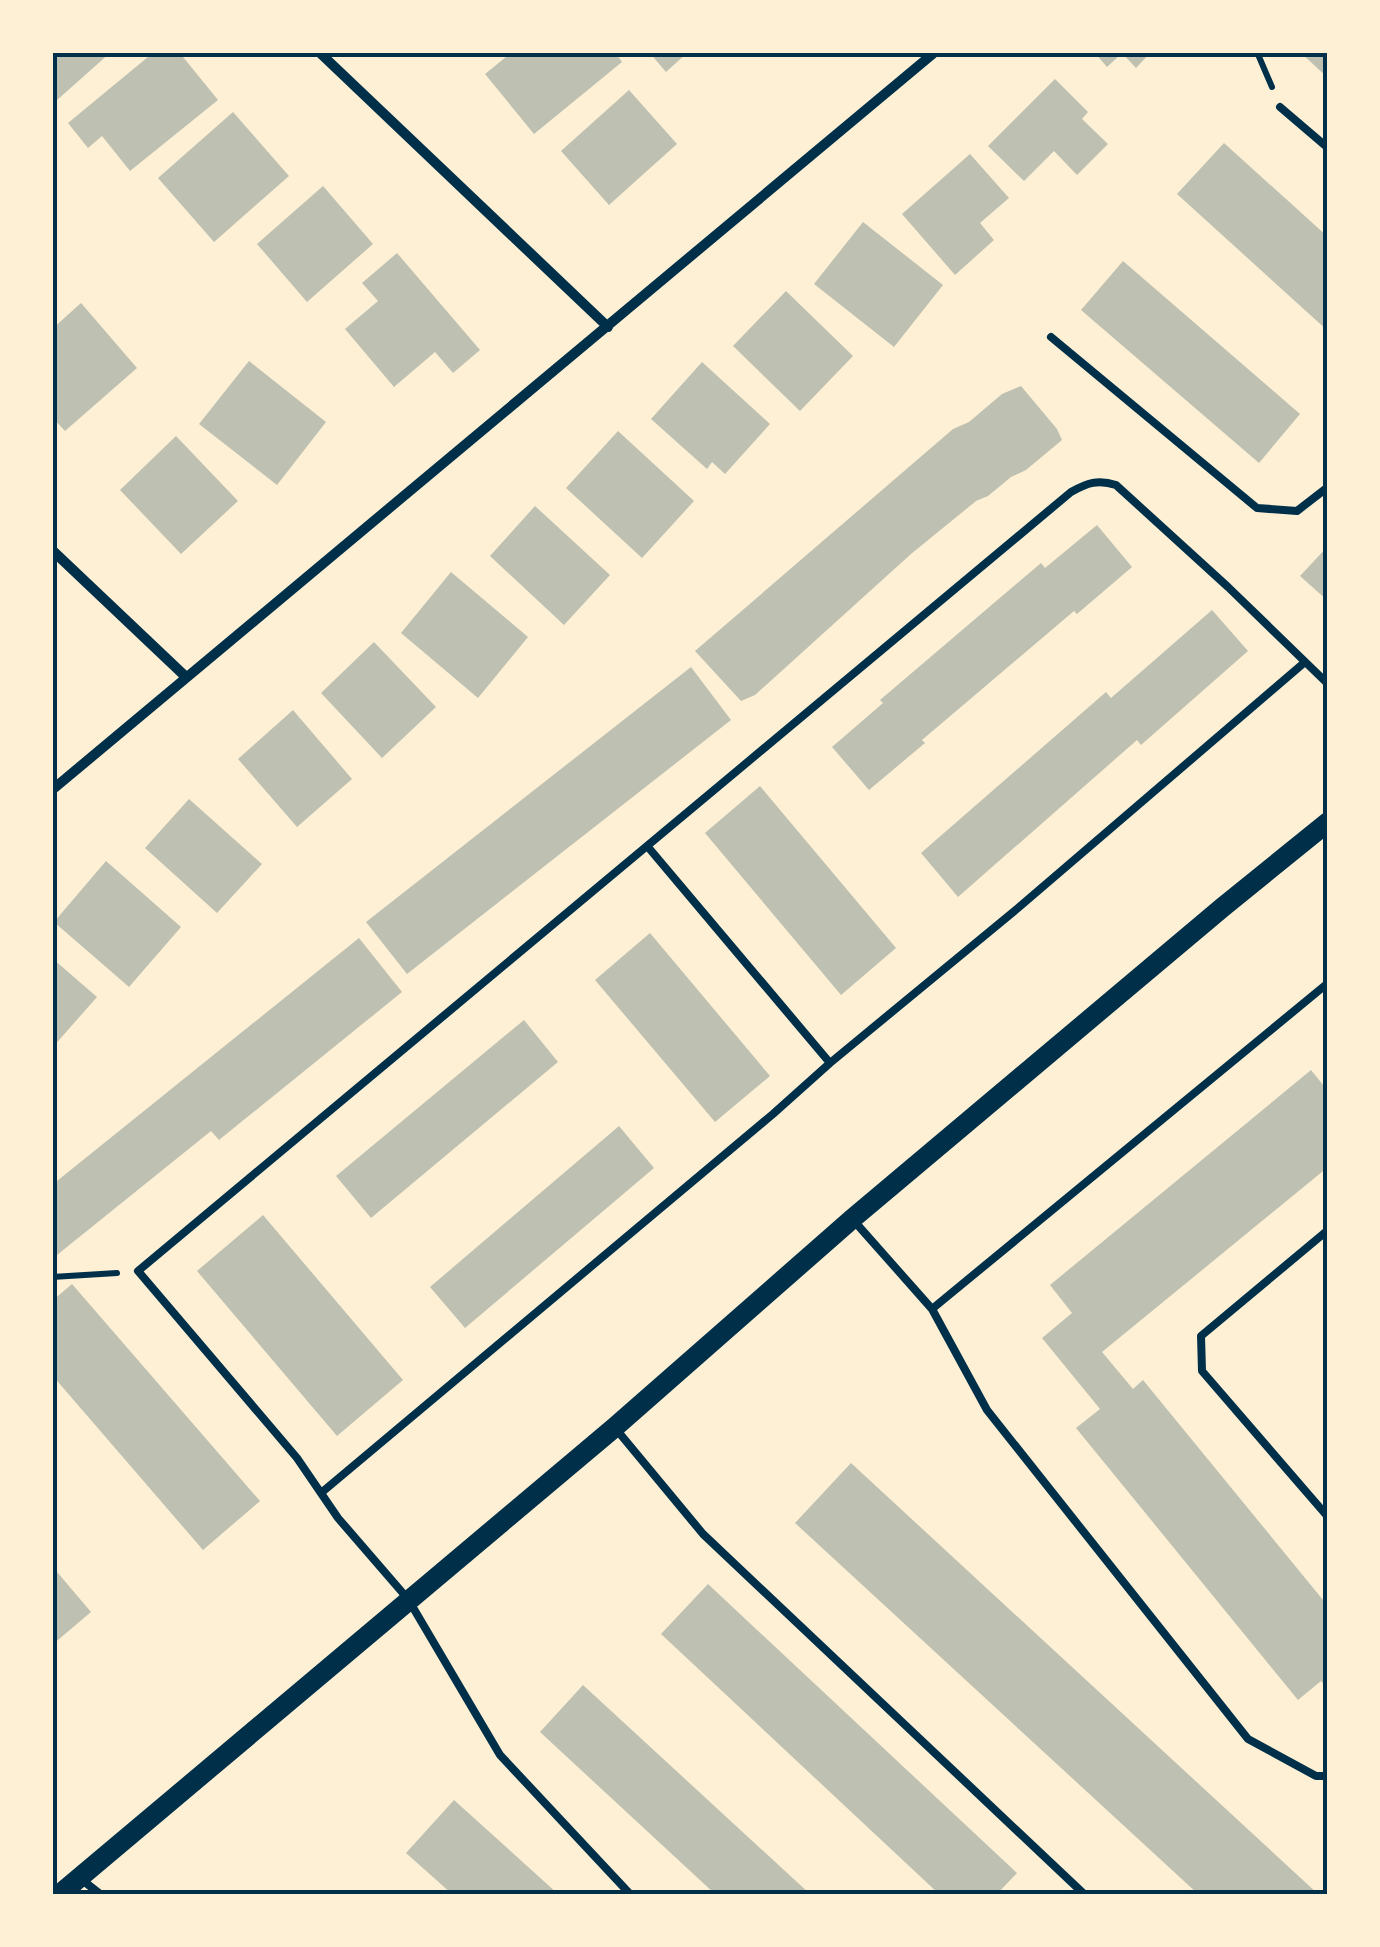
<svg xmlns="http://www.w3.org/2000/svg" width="1380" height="1947" font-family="Cabin,sans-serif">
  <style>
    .building { fill: #bec0b2 }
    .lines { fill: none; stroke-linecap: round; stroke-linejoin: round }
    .path { stroke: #003049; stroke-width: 6 }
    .service { stroke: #003049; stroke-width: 8 }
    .minor { stroke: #003049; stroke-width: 10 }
    .secondary { stroke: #003049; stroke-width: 20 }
    .neatline { fill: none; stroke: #003049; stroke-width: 4 }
  </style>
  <rect width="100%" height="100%" fill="#fdf0d5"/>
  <path class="building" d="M 52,52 L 111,52 L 56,101 L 52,97 Z
    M 154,52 L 179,52 L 218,100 L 130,171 L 102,136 L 88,148 L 68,123 Z
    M 512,52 L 615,52 L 622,62 L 534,134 L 485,74 Z
    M 649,52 L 688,52 L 666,72 Z
    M 1094,52 L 1151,52 L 1136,68 L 1122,53 L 1107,67 Z
    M 1300,52 L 1328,52 L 1328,78 Z
    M 1055,79 L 1088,112 L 1082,119 L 1108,144 L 1077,175 L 1054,151 L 1024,181 L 988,146 Z
    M 629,90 L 677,144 L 609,205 L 561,151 Z
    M 233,112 L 289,176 L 214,242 L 158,178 Z
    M 1224,143 L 1328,237 L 1328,331 L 1177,194 Z
    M 970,154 L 1009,198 L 980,223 L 994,240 L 955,275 L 902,214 Z
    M 323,186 L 373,244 L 307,302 L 257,244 Z
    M 863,222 L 943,285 L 894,347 L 814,284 Z
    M 397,253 L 480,350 L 453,373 L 435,352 L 394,387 L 345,329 L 378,301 L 362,283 Z
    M 1123,261 L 1300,414 L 1259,463 L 1081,310 Z
    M 786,291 L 853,356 L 800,411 L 733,346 Z
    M 81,303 L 137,368 L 65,431 L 52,417 L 52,329 Z
    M 249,361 L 326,422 L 277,485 L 199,424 Z
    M 702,362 L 770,424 L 725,474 L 712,462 L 707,469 L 651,419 Z
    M 1021,386 L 1057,429 L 1062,440 L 1026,470 L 1011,477 L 988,496 L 976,501 L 911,554 L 755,695 L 741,701 L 695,651 L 953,429 L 969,422 L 1002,394 Z
    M 618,431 L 694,501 L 642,558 L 566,488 Z
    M 176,436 L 238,501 L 181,554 L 120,490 Z
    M 535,506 L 610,575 L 564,625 L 490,556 Z
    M 1097,525 L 1132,567 L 1077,614 L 1074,611 L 922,740 L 925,743 L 869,790 L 832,747 L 883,703 L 880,700 L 1041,563 L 1045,568 Z
    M 1328,546 L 1328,601 L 1300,576 Z
    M 451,572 L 528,637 L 478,698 L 401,633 Z
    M 1212,610 L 1248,651 L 1141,745 L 1137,740 L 958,897 L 921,853 L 1106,692 L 1111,698 Z
    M 374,642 L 436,707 L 382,758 L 321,693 Z
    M 691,667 L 731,720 L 407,974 L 366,922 Z
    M 293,710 L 352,779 L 297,827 L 238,759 Z
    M 760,786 L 896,948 L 841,995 L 705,833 Z
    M 189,799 L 262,864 L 217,913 L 145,848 Z
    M 106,861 L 181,927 L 129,987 L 54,922 Z
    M 650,933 L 770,1076 L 715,1122 L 595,980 Z
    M 359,938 L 402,992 L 219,1140 L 211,1131 L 52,1259 L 52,1185 Z
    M 52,958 L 97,997 L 52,1048 Z
    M 524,1020 L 558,1062 L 371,1218 L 336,1176 Z
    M 1311,1070 L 1328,1091 L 1328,1167 L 1102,1352 L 1133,1389 L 1143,1380 L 1328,1606 L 1328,1689 L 1321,1681 L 1298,1700 L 1076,1428 L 1100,1409 L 1042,1338 L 1072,1313 L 1050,1285 Z
    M 619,1126 L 654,1168 L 465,1328 L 430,1287 Z
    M 263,1215 L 403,1380 L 337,1436 L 197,1271 Z
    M 72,1284 L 260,1501 L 203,1550 L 52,1375 L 52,1301 Z
    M 851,1463 L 1318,1894 L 1198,1894 L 795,1523 Z
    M 52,1566 L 91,1612 L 52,1645 Z
    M 708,1584 L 1017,1873 L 997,1894 L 939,1894 L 661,1634 Z
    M 583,1685 L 810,1894 L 715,1894 L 540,1732 Z
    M 454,1800 L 558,1894 L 452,1894 L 406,1853 Z"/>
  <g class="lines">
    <path class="path" d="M 1257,52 L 1272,87
      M 52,1277 L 117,1273"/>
    <path class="service" d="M 1280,107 L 1328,148
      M 1051,337 L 1257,508 L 1297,511 L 1328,487
      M 648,847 L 830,1063
      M 1328,983 L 932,1309 L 987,1410 L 1248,1739 L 1316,1776 L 1328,1776
      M 855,1222 L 932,1309
      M 1328,1230 L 1201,1336 L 1202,1371 L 1328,1517
      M 616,1429 L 703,1534 L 1084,1894
      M 321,1493 L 773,1114 L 830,1063 L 1018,908 L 1305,662
      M 81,1879 L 100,1894
      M 630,1894 L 500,1755 L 408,1599 L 338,1518 L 297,1458 L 138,1271 L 1071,492 C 1087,483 1098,479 1116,485 L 1228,587 L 1328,684"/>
    <path class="minor" d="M 319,52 L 608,327
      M 52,550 L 186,677
      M 52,790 L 935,52"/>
    <path class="secondary" d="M 60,1894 L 615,1427 L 852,1219 L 1223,907 L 1328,822"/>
  </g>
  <rect width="1380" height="1947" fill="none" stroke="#fdf0d5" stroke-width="110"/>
  <rect x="55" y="55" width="1270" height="1837" class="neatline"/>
</svg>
